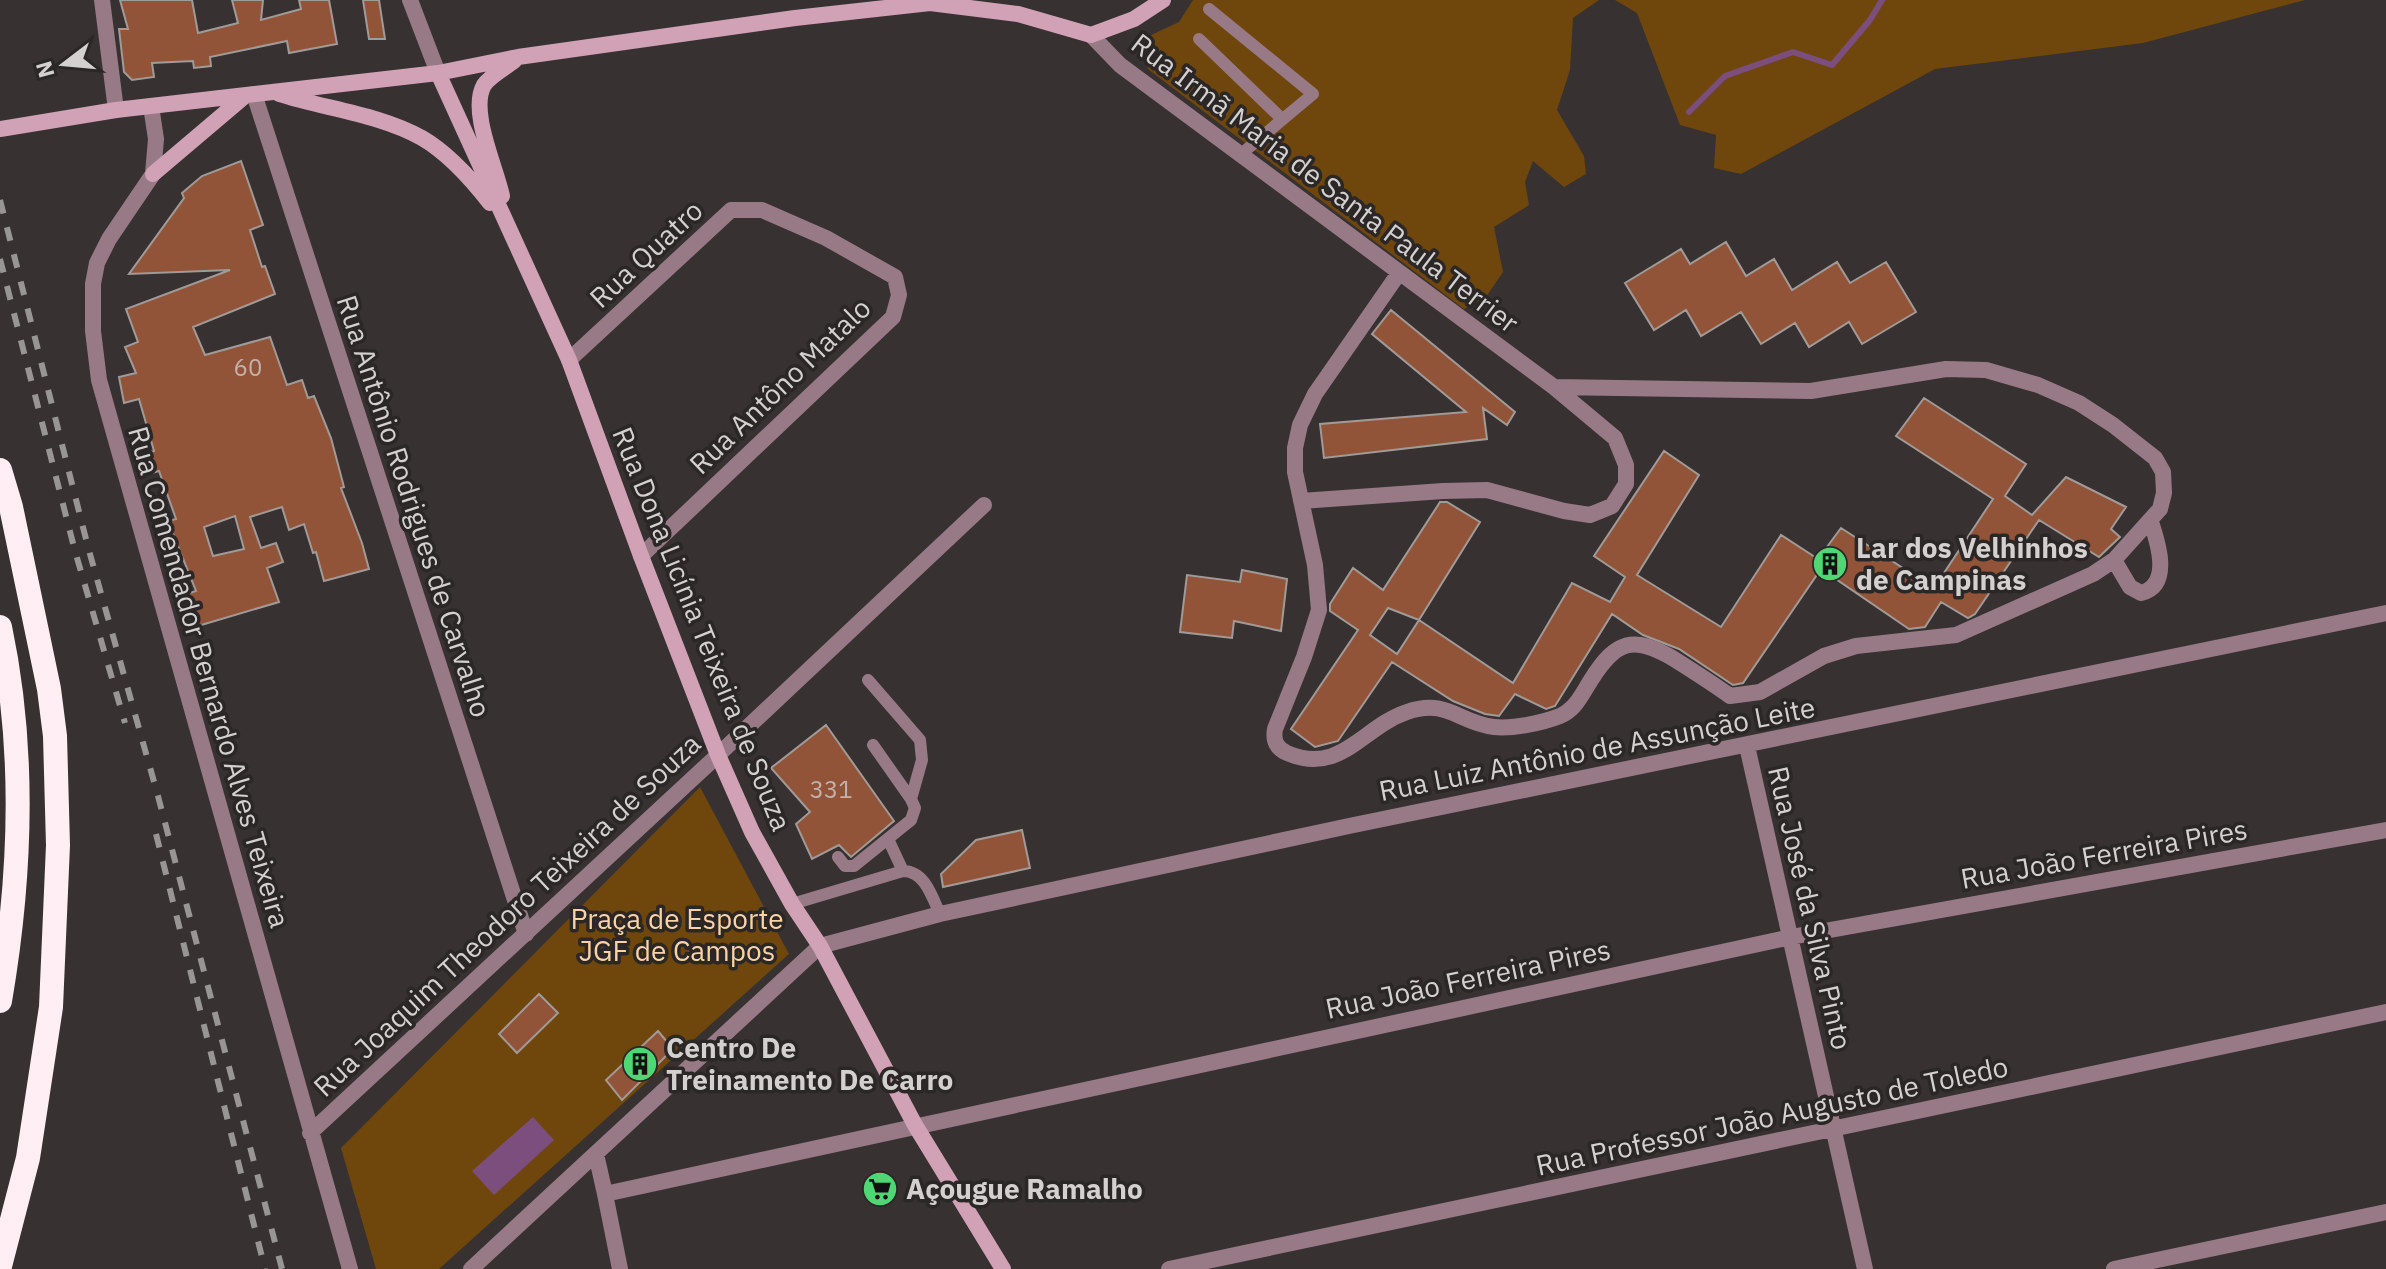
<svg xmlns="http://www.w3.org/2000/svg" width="2386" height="1269" font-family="'IBM Plex Sans',sans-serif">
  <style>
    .green { fill: #6f470d }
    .water { fill: #7b4e7e }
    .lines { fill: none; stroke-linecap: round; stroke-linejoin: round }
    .stream { stroke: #7b4e7e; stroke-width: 6 }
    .building { fill: #925439; stroke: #a09a98; stroke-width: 2; fill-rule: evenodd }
    .lane { stroke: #987a86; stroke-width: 12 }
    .street { stroke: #987a86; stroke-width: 16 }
    .secondary { stroke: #d1a1b6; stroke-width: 16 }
    .highway { stroke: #ffeff5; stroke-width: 24 }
    .rail { stroke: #999595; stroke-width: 6; stroke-dasharray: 14 14; stroke-linecap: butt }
    .labels { text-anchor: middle; stroke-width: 7; stroke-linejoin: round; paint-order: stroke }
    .number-label { font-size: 24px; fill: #c4b1aa }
    .street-label { font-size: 28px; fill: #d4d0d0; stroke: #2c2727 }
    .poi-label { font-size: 28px; font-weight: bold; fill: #d4d0d0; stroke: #2c2727; text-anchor: start }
    .park-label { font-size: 28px; fill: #f9d2a5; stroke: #2c2727 }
  </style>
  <rect width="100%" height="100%" fill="#373131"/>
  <path class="green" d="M 1193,0 L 1599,0 L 1573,18 L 1570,70 L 1557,110 L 1584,156 L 1586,174 L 1564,187 L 1533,161 L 1525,182 L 1529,205 L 1494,227 L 1503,272 L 1486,297 L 1464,309 L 1149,70 L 1134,43 L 1179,22 Z
    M 1615,0 L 2305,0 L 2143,43 L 1935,69 L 1741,174 L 1714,168 L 1716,135 L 1680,125 L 1637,13 Z
    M 700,787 L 789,954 L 439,1269 L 376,1269 L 341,1148 Z"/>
  <path class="water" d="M 533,1117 L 554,1140 L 494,1195 L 472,1171 Z"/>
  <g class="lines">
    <path class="stream" d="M 1689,112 L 1725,76 L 1793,52 L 1832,65 L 1870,20 L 1882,0"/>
  </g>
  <path class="building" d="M 120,0 L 192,0 L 198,33 L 238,23 L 232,0 L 263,0 L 261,20 L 301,9 L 299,0 L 329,0 L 337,44 L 289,53 L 287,41 L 210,57 L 211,66 L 194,68 L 193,61 L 152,63 L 154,77 L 132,80 L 124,72 L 119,29 L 128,29 Z
    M 363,0 L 379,0 L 385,39 L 369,39 Z
    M 241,161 L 263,225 L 250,230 L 262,267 L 265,266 L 275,294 L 193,327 L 205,355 L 270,337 L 287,385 L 302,380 L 308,398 L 314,396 L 331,438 L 344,487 L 341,488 L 362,543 L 369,569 L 324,581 L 316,552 L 313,553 L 304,524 L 289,530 L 282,507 L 250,517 L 261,548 L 276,543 L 283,562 L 267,568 L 279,602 L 198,626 L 187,594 L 196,591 L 168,521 L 176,519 L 159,471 L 148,474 L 143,454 L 154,451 L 139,399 L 124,403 L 119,377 L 136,373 L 125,347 L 138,342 L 126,309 L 230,270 L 129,274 L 184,198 L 182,193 L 202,176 ZM 235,516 L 244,549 L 213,556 L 204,527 Z
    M 1726,242 L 1746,276 L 1774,259 L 1792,290 L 1837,262 L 1850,283 L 1886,262 L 1916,312 L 1862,344 L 1849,322 L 1809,347 L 1795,323 L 1761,344 L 1741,312 L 1701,336 L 1686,310 L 1654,330 L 1625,283 L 1681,249 L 1690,264 Z
    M 1391,310 L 1515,412 L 1507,425 L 1483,408 L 1487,439 L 1324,458 L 1320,424 L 1466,412 L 1372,334 Z
    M 1924,398 L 2026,464 L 2005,496 L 2032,515 L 2066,477 L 2126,507 L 2111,529 L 2120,537 L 2099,557 L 2039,520 L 1975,614 L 1968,618 L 1941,602 L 1925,627 L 1909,629 L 1821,569 L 1743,683 L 1733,685 L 1679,649 L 1643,635 L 1612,614 L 1555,706 L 1546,709 L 1515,694 L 1499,716 L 1485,714 L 1453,701 L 1392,662 L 1338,741 L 1315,747 L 1291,729 L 1358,630 L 1330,611 L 1330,604 L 1353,568 L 1383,590 L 1440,502 L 1447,502 L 1480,522 L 1419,620 L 1513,683 L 1572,583 L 1610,602 L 1625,577 L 1594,556 L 1664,451 L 1699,475 L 1637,575 L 1721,627 L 1781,535 L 1818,559 L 1841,528 L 1934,588 L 1993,499 L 1896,436 ZM 1388,608 L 1419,620 L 1397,654 L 1370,635 Z
    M 1242,570 L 1287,579 L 1281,631 L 1234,621 L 1232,638 L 1180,632 L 1187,575 L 1240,582 Z
    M 826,725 L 894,821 L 851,857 L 839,845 L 812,859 L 796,824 L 810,812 L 771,768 Z
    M 1022,830 L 1030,868 L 943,887 L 941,874 L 976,840 Z
    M 539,994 L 558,1013 L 517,1053 L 499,1034 Z
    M 658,1031 L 673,1049 L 622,1100 L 606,1080 Z"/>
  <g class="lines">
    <path class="lane" d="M 1209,9 L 1313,94 L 1240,155
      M 1199,39 L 1282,119
      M 868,680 L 920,740 L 922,760 L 911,799
      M 888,839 L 903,871
      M 838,857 L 845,866 L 854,866 L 911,820 L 915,808 L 911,799 L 873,745
      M 792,904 L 903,871 C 925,871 932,897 940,914"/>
    <path class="street" d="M 102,0 L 116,110
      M 410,0 L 438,73
      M 1091,35 L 1120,65 L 1554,387 L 1811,391 L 1946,369 L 1986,370 L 2038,385 L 2079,403 L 2113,425 L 2155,458 L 2163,472 L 2164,493 L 2160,509 L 2114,560 L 2093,574 L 1956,635 L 1856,646 L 1824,656 L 1760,692 L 1730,696 C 1712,683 1693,671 1674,659 C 1633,635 1616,640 1591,680 C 1582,694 1576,709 1560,716 C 1542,723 1513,729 1494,727 C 1459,723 1447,698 1407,712 C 1362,727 1341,776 1287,753 C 1276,748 1273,740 1275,729 L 1304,657 L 1319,610 L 1315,565 L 1295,472 L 1295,448 L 1300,425 L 1315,394 L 1399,273
      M 254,94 L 526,934
      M 151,106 L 156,139 L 153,174 L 109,239 L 97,263 L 93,284 L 93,331 L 99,380 L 350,1269
      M 569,360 L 731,210 L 762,210 L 826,238 L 895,277 L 899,295 L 893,317 L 641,556
      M 1301,501 L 1443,491 L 1487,490 L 1564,511 L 1590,515 L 1612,506 L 1626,484 L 1626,465 L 1615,438 L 1554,387
      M 2114,560 L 2130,587 L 2141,593 C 2172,585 2158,543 2151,522
      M 1747,746 L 1865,1269
      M 310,1133 L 718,755 L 984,505
      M 596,1154 L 605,1194 L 1791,937 L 2386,830
      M 605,1194 L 620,1269
      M 471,1269 L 820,946 L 940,914 L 1349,826 L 2386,613
      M 1169,1269 L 2386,1012
      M 2114,1269 L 2386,1212"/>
    <path class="secondary" d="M 438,73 L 569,360 L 641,556 L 718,755 L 752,832 L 792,904 L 820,946 L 915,1125 L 1003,1269
      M 279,94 C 326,109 379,114 422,138 C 448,153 472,180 490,203
      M 0,129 L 116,110 L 438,73 L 518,57 L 795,18 L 930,3 L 1018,14 L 1091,35 L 1134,19 L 1163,0
      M 153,174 L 245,96
      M 502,196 C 496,167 469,111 484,85 C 490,76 505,68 514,61"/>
    <path class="highway" d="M 0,470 L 11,507 L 49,689 L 55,736 L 58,845 L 51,1007 L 28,1158 L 0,1266
      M 0,627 C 26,750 21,878 0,1001"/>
    <path class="rail" d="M 0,200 L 88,547 L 158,796 L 282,1269
      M 0,259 L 75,551 L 125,723
      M 156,834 L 265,1269"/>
  </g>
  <defs>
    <g id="building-disc" transform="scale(1.8)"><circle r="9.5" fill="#4fd675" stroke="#2c2727"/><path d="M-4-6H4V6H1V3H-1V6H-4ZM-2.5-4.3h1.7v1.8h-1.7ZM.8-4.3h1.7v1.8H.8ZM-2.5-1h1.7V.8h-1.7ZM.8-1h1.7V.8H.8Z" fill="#111"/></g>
    <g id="supermarket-disc" transform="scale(1.8)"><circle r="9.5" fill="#4fd675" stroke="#2c2727"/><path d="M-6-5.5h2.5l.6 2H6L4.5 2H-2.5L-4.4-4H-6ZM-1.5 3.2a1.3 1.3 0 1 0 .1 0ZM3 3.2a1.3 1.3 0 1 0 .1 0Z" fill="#111"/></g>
  </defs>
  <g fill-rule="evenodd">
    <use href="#building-disc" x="1830" y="564"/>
    <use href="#building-disc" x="640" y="1064"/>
    <use href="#supermarket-disc" x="880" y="1189"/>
  </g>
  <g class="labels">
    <g class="number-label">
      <text x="248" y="376">60</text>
      <text x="831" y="798">331</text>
    </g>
    <g class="street-label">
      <text transform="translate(1325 183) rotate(37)" y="10">Rua Irmã Maria de Santa Paula Terrier</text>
      <text transform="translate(646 254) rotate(-43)" y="10">Rua Quatro</text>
      <text transform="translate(780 386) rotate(-44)" y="10">Rua Antôno Matalo</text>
      <text transform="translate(414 506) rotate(72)" y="10">Rua Antônio Rodrigues de Carvalho</text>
      <text transform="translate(702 629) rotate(68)" y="10">Rua Dona Licínia Teixeira de Souza</text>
      <text transform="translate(209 677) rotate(74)" y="10">Rua Comendador Bernardo Alves Teixeira</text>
      <text transform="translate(1597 749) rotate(-11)" y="10">Rua Luiz Antônio de Assunção Leite</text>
      <text transform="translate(2104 854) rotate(-10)" y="10">Rua João Ferreira Pires</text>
      <text transform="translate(1810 908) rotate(77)" y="10">Rua José da Silva Pinto</text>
      <text transform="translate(507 915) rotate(-43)" y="10">Rua Joaquim Theodoro Teixeira de Souza</text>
      <text transform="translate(1468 979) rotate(-12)" y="10">Rua João Ferreira Pires</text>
      <text transform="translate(1772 1116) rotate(-12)" y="10">Rua Professor João Augusto de Toledo</text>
    </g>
    <g class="poi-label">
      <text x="1856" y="558">Lar dos Velhinhos<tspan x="1856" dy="32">de Campinas</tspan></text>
      <text x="666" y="1058">Centro De<tspan x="666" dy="32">Treinamento De Carro</tspan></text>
      <text x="906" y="1199">Açougue Ramalho</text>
    </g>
    <g class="park-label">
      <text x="677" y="929">Praça de Esporte<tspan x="677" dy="32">JGF de Campos</tspan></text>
    </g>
  </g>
  <g transform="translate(64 64) rotate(254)" stroke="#2c2727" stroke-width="6" paint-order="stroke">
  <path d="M0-6L14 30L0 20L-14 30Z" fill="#d4d0d0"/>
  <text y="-12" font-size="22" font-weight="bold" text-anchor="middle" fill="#d4d0d0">N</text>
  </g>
</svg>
